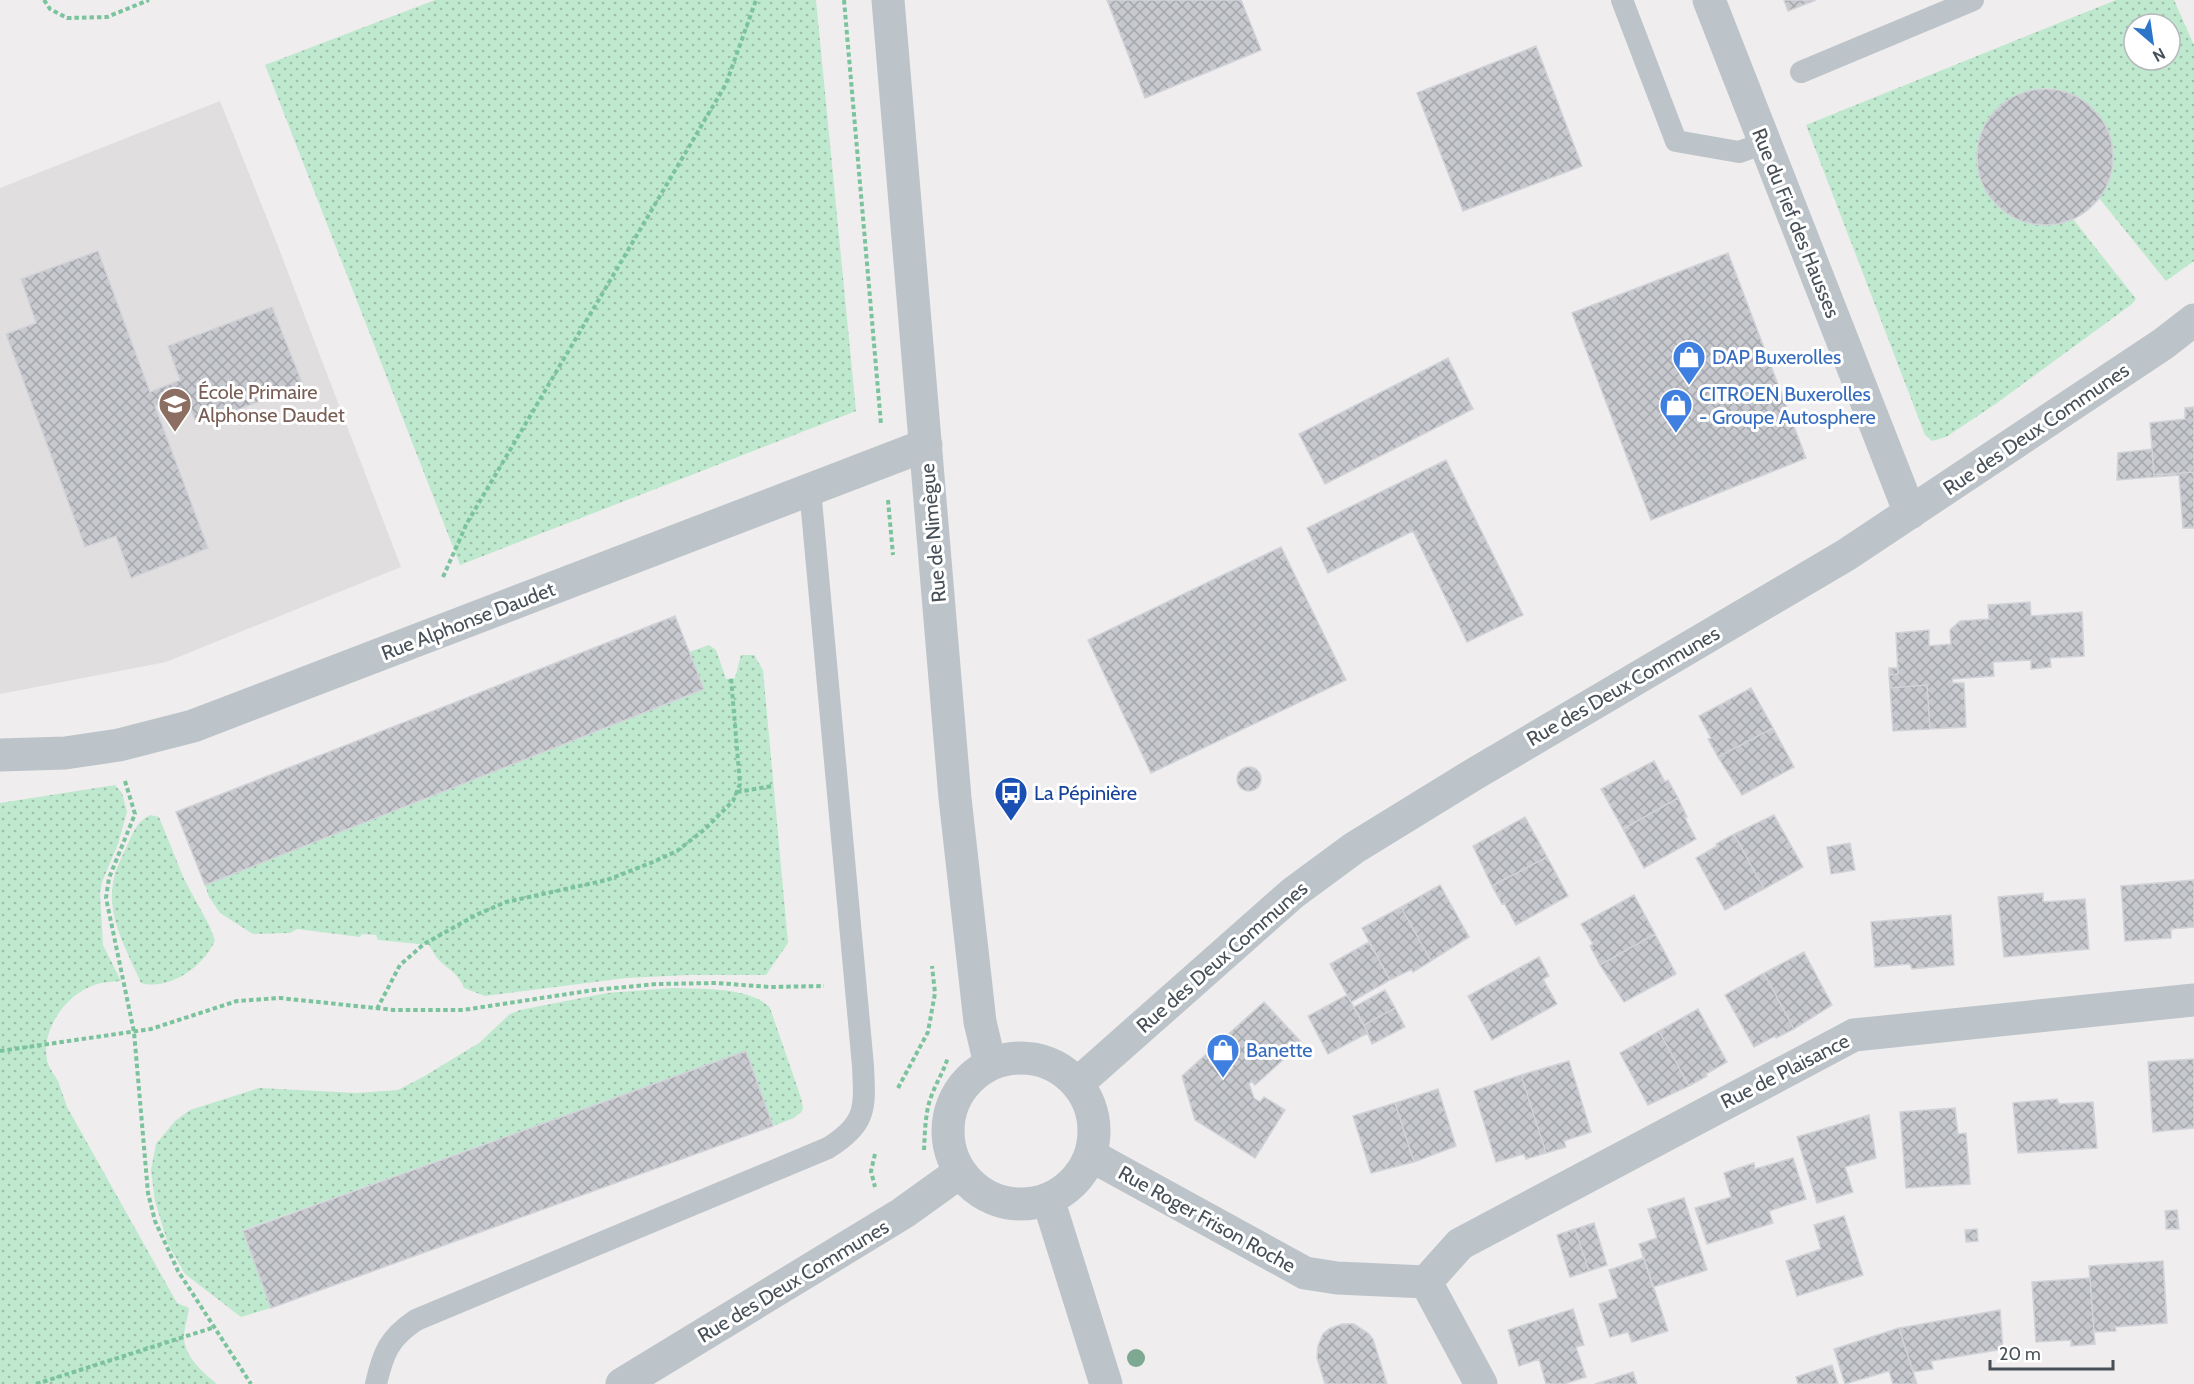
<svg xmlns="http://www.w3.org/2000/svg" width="2194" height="1384" font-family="Cabin,sans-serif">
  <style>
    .education { fill: #e0dede }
    .grass { fill: url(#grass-dots); fill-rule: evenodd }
    .building { fill: url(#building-cross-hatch); stroke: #d1d3d8; stroke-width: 1.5 }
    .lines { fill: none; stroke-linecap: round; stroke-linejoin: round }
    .path { stroke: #7bc39d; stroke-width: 4; stroke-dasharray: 4.5 3; stroke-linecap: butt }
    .service { stroke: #bcc4ca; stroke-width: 22 }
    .minor { stroke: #bcc4ca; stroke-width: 33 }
    .tree { fill: #7da891 }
    .labels { text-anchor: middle; stroke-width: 6; stroke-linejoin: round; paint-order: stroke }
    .street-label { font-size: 20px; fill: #475058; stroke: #fff }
    .shop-label { font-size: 20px; fill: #366cbe; stroke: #fff; text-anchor: start }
    .education-label { font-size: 20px; fill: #785e54; stroke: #fff; text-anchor: start }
    .transit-label { font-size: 20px; fill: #164399; stroke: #fff; text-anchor: start }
  </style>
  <defs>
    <pattern id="grass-dots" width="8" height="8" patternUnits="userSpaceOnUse" patternTransform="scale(1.5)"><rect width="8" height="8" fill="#bfe9ce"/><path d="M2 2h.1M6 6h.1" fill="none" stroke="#9dbfaa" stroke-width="1.8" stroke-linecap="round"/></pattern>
    <pattern id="building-cross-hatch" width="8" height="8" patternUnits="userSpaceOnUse" patternTransform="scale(1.5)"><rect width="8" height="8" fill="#c7c9cf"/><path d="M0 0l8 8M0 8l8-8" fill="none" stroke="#a3a6ab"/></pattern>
  </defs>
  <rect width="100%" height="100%" fill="#efeded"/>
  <path class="education" d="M 220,101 L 276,241 L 401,567 L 166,662 L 0,694 L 0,188 Z"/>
  <path class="grass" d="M 435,0 L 816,0 L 856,411 L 460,565 L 265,65 Z
    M 2116,0 L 2174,0 L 2194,45 L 2194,261 L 2166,281 L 2099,198 C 2147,135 2065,54 2003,104 C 1941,153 2000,250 2073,219 L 2136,299 L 2132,304 L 1997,403 L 1946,437 L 1932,441 L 1925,435 L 1806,125 ZM 2134,24 L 2170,24 L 2170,60 L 2134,60 Z
    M 709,645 L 716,650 L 726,679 L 735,678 L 741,655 L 754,655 L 763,670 L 788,943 L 766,975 L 689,975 L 626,978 L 485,996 L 464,988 C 459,975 451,971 441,962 C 436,958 433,951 429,945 L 378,940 L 376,935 L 362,934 L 360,937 L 297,929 L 290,933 L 253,934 L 220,913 L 209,897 L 205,885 L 703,689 L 689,652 Z
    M 115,785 L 122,793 L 127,812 L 118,844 L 102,882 L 100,894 L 103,945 L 121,981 C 113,982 104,982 97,984 C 67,993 41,1028 47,1060 C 48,1067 54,1074 58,1081 C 61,1089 64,1098 67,1107 L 177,1303 L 189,1308 C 188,1317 184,1328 184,1337 C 184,1357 203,1372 217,1384 L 0,1384 L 0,803 Z
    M 150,815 L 159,817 L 184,879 L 209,925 L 215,940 C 205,966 169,991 141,983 C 127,950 105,915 114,878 C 116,868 122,857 126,848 C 132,835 136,822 150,815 Z
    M 674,988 C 701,989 752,987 770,1008 L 801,1098 L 803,1108 L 802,1111 L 794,1118 L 773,1126 L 746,1051 L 243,1230 L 271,1308 L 241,1317 L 185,1274 L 168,1244 L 155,1201 L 151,1170 L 156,1144 L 175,1121 L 190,1110 L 259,1088 L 357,1093 L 398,1090 L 423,1077 L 479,1043 L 510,1014 L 520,1010 L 607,993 Z"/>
  <path class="building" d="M 1107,0 L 1241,0 L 1261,50 L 1145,98 Z
    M 1784,0 L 1816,0 L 1788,11 Z
    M 1536,46 L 1582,166 L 1463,211 L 1417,93 Z
    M1977 157a68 68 0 1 1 136 0a68 68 0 1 1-136 0Z
    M 98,251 L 150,392 L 180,380 L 168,346 L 272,307 L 303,385 L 197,425 L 185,394 L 155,406 L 208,548 L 131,578 L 116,536 L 85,547 L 6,334 L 36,323 L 21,279 Z
    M 1728,253 L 1806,458 L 1651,520 L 1572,313 Z
    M 1448,358 L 1473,409 L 1325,484 L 1299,434 Z
    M 2194,407 L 2194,472 L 2154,475 L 2150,423 L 2185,419 L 2185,408 Z
    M 2152,449 L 2154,475 L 2194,472 L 2194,528 L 2183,528 L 2179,475 L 2117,480 L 2118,453 Z
    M 1446,460 L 1523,615 L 1467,642 L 1413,531 L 1328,573 L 1307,528 Z
    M 1281,547 L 1346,680 L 1151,773 L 1088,640 Z
    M 2030,602 L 2031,616 L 2082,612 L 2084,656 L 2050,658 L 2051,667 L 2031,669 L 2031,660 L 1993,662 L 1994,676 L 1952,679 L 1953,683 L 1964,683 L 1966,727 L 1930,729 L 1927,685 L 1890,688 L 1889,675 L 1898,674 L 1896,633 L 1929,630 L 1929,646 L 1951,644 L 1950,630 L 1960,621 L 1989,619 L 1988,605 Z
    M 675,616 L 704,689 L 205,885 L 176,812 Z
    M 1889,668 L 1898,668 L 1898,674 L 1889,675 Z
    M 1927,685 L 1930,729 L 1893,731 L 1890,688 Z
    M 1751,688 L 1773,728 L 1718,757 L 1708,739 L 1711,738 L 1699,716 Z
    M 1773,728 L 1794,767 L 1742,795 L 1718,757 Z
    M 1654,761 L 1665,782 L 1668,780 L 1678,798 L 1623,829 L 1601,789 Z
    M1237 779a12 12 0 1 1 24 0a12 12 0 1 1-24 0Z
    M 1678,798 L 1687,817 L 1685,818 L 1696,839 L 1644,868 L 1623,829 Z
    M 1774,815 L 1803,867 L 1764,889 L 1734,834 Z
    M 1525,817 L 1547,857 L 1492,886 L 1473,846 Z
    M 1734,834 L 1764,889 L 1725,910 L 1696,858 L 1717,846 L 1716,844 Z
    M 1850,843 L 1855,870 L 1831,874 L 1827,847 Z
    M 1547,857 L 1568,896 L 1516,925 L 1504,903 L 1502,904 L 1492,886 Z
    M 2194,880 L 2194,927 L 2171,929 L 2171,938 L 2125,941 L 2121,886 Z
    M 1440,885 L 1469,937 L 1431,961 L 1401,907 Z
    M 2043,893 L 2043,902 L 2085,899 L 2089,949 L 2004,957 L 1998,897 Z
    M 1634,895 L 1655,934 L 1600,965 L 1590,946 L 1593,944 L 1581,924 Z
    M 1401,907 L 1431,961 L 1413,972 L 1412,969 L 1390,980 L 1362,928 Z
    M 1951,915 L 1954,965 L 1912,969 L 1910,964 L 1875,967 L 1871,922 Z
    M 1655,934 L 1676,974 L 1624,1002 L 1600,965 Z
    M 1369,942 L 1390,980 L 1351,1002 L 1330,964 Z
    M 1804,952 L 1832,1005 L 1794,1029 L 1764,973 Z
    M 1539,957 L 1549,976 L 1543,979 L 1557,1004 L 1492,1040 L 1468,996 Z
    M 1764,973 L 1794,1029 L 1776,1038 L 1775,1036 L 1754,1047 L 1725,995 Z
    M 1385,990 L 1395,1008 L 1364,1025 L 1354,1007 Z
    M 1347,995 L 1368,1033 L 1328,1054 L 1308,1016 Z
    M 1264,1002 L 1302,1043 L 1255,1085 L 1251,1081 L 1249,1084 L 1254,1098 L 1260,1102 L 1264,1097 L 1285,1110 L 1255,1158 L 1195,1120 L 1182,1076 Z
    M 1395,1008 L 1405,1027 L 1372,1044 L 1364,1025 Z
    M 1698,1009 L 1727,1062 L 1706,1074 L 1707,1076 L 1689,1086 L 1659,1031 Z
    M 1659,1031 L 1689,1086 L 1648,1105 L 1620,1053 Z
    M 746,1051 L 773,1126 L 271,1308 L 243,1231 Z
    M 2194,1059 L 2194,1128 L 2153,1132 L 2148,1062 Z
    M 1569,1061 L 1591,1132 L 1564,1141 L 1566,1147 L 1546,1153 L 1521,1075 Z
    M 1521,1075 L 1546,1153 L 1526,1159 L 1524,1154 L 1496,1162 L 1474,1091 Z
    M 1438,1089 L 1456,1146 L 1414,1162 L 1395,1103 Z
    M 2057,1099 L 2059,1104 L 2093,1102 L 2097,1148 L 2018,1153 L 2013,1103 Z
    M 1395,1103 L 1414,1162 L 1371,1173 L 1353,1116 Z
    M 1955,1108 L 1958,1134 L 1966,1133 L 1970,1184 L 1906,1188 L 1900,1112 Z
    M 1869,1115 L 1876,1158 L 1845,1167 L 1853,1192 L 1817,1203 L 1797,1137 Z
    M 1793,1158 L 1806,1199 L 1769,1211 L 1773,1223 L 1707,1244 L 1695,1208 L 1731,1197 L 1724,1173 L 1754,1163 L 1755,1169 Z
    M 1684,1198 L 1707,1270 L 1653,1287 L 1639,1244 L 1657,1238 L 1648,1209 Z
    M 2177,1210 L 2178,1219 L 2166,1220 L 2165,1211 Z
    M 1844,1216 L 1863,1275 L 1797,1296 L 1786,1261 L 1821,1249 L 1814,1225 Z
    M 2178,1219 L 2179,1229 L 2166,1229 L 2166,1220 Z
    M 1594,1223 L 1607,1265 L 1589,1271 L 1575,1229 Z
    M 1575,1229 L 1589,1271 L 1570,1277 L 1557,1235 Z
    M 1977,1229 L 1978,1241 L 1966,1242 L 1965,1230 Z
    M 1644,1258 L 1668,1331 L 1632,1342 L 1628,1332 L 1610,1337 L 1599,1304 L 1618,1298 L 1609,1270 Z
    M 2163,1261 L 2167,1323 L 2115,1327 L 2116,1331 L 2094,1332 L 2089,1266 Z
    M 2090,1278 L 2095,1344 L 2071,1346 L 2071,1340 L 2036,1342 L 2032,1282 Z
    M 1573,1309 L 1584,1345 L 1576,1347 L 1586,1377 L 1564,1384 L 1546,1384 L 1539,1359 L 1519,1366 L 1508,1330 Z
    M 2000,1310 L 2003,1349 L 1931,1361 L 1933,1369 L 1913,1372 L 1899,1328 Z
    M 1342,1324 L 1354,1324 L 1368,1333 L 1373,1339 L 1387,1384 L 1325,1384 L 1317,1358 L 1318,1346 L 1323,1334 L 1329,1329 Z
    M 1899,1328 L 1917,1384 L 1893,1384 L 1889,1371 L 1845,1384 L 1834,1349 Z
    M 1832,1365 L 1838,1384 L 1798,1384 L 1796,1377 Z
    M 1633,1372 L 1637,1384 L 1595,1384 Z"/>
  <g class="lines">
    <path class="path" d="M 44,0 L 50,9 L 67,18 L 107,17 L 149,0
      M 844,0 L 881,424
      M 888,500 L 893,555
      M 443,577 L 467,523 L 726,84 L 756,0
      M 125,781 L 135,814 L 109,878 L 106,898 L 134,1032 L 148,1193 L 155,1221 L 178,1271 L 251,1384
      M 737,792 L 773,786
      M 377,1009 L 400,965 L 424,944 L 476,915 L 506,902 L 607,880 L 653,862 L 677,851 L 705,829 L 733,801 L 740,784 L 731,678
      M 0,1051 L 151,1029 L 237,1001 L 280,998 L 394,1010 L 463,1010 L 594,990 L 657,984 L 716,983 L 770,987 L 824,986
      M 898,1088 L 928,1032 L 935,993 L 932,966
      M 924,1150 C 925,1133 925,1113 931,1097 C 936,1083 944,1071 948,1057
      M 875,1154 L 871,1171 L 875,1187
      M 36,1384 L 215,1327"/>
    <path class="service" d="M 1622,0 L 1676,141 L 1739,152 L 1765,143
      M 1801,72 L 1973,0
      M 376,1384 C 383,1353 389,1338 416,1320 L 828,1148 C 867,1124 865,1108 863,1066 L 810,489"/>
    <path class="minor" d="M 888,0 L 955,798 L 980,1022 L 990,1064
      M 1709,0 L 1910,513
      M 0,755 L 65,753 L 119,745 L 193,726 L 926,445
      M948 1131a73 73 0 1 1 146 0a73 73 0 1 1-146 0Z
      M 1077,1084 L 1293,893 L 1354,848 L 1476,773 L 1846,555 L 2163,344 L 2194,320
      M 1090,1155 L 1305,1273 L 1337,1278 L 1426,1282 L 1481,1384
      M 1048,1199 L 1106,1384
      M 1426,1282 L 1460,1244 L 1854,1035 L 2194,1000
      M 622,1384 L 903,1213 L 960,1172"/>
  </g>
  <circle class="tree" cx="1136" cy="1358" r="9"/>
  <defs>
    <g id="shop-pin" transform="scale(1.725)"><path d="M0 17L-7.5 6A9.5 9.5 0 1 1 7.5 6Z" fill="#3f7fe0" stroke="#fff"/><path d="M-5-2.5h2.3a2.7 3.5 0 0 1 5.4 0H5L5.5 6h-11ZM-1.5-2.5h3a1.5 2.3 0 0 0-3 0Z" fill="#fff"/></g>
    <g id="school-pin" transform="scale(1.725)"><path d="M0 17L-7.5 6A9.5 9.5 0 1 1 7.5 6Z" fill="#8d6e63" stroke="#fff"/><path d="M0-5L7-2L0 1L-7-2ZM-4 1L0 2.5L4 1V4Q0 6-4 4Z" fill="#fff"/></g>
    <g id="bus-pin" transform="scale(1.725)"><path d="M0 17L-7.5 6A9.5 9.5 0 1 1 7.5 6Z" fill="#1a4fb4" stroke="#fff"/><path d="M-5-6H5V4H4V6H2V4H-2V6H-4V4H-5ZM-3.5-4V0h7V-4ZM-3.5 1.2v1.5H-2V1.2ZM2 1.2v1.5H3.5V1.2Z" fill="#fff"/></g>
  </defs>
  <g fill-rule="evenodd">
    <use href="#shop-pin" x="1689" y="357"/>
    <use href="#school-pin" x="175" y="404"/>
    <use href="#shop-pin" x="1676" y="405"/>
    <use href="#bus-pin" x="1011" y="793"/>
    <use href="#shop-pin" x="1223" y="1050"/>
  </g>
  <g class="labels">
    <g class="street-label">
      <text transform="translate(1796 223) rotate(68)" y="7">Rue du Fief des Hausses</text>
      <text transform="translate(2036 429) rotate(-34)" y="7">Rue des Deux Communes</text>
      <text transform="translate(933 533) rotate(-95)" y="7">Rue de Nimègue</text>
      <text transform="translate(468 621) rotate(-21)" y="7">Rue Alphonse Daudet</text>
      <text transform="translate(1623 686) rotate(-30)" y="7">Rue des Deux Communes</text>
      <text transform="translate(1222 957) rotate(-41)" y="7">Rue des Deux Communes</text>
      <text transform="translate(1785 1071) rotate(-27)" y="7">Rue de Plaisance</text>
      <text transform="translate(1207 1219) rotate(29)" y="7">Rue Roger Frison Roche</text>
      <text transform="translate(793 1281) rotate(-31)" y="7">Rue des Deux Communes</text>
    </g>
    <g class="shop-label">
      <text x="1712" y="364">DAP Buxerolles</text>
      <text x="1699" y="401">CITROEN Buxerolles<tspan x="1699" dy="23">- Groupe Autosphere</tspan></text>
      <text x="1246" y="1057">Banette</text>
    </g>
    <g class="education-label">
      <text x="198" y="399">École Primaire<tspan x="198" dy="23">Alphonse Daudet</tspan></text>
    </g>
    <g class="transit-label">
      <text x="1034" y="800">La Pépinière</text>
    </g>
  </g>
  <g transform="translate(2152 42) rotate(151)"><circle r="28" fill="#ffffff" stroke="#b5b9bc" stroke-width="1.5"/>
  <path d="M0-4.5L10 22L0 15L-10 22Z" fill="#2d75c9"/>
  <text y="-9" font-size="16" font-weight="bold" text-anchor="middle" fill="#475058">N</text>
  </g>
  <path d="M1990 1360v9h123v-9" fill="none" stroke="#475058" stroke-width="3"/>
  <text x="1999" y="1360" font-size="18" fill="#475058" stroke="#ffffff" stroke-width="4.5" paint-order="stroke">20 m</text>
</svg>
